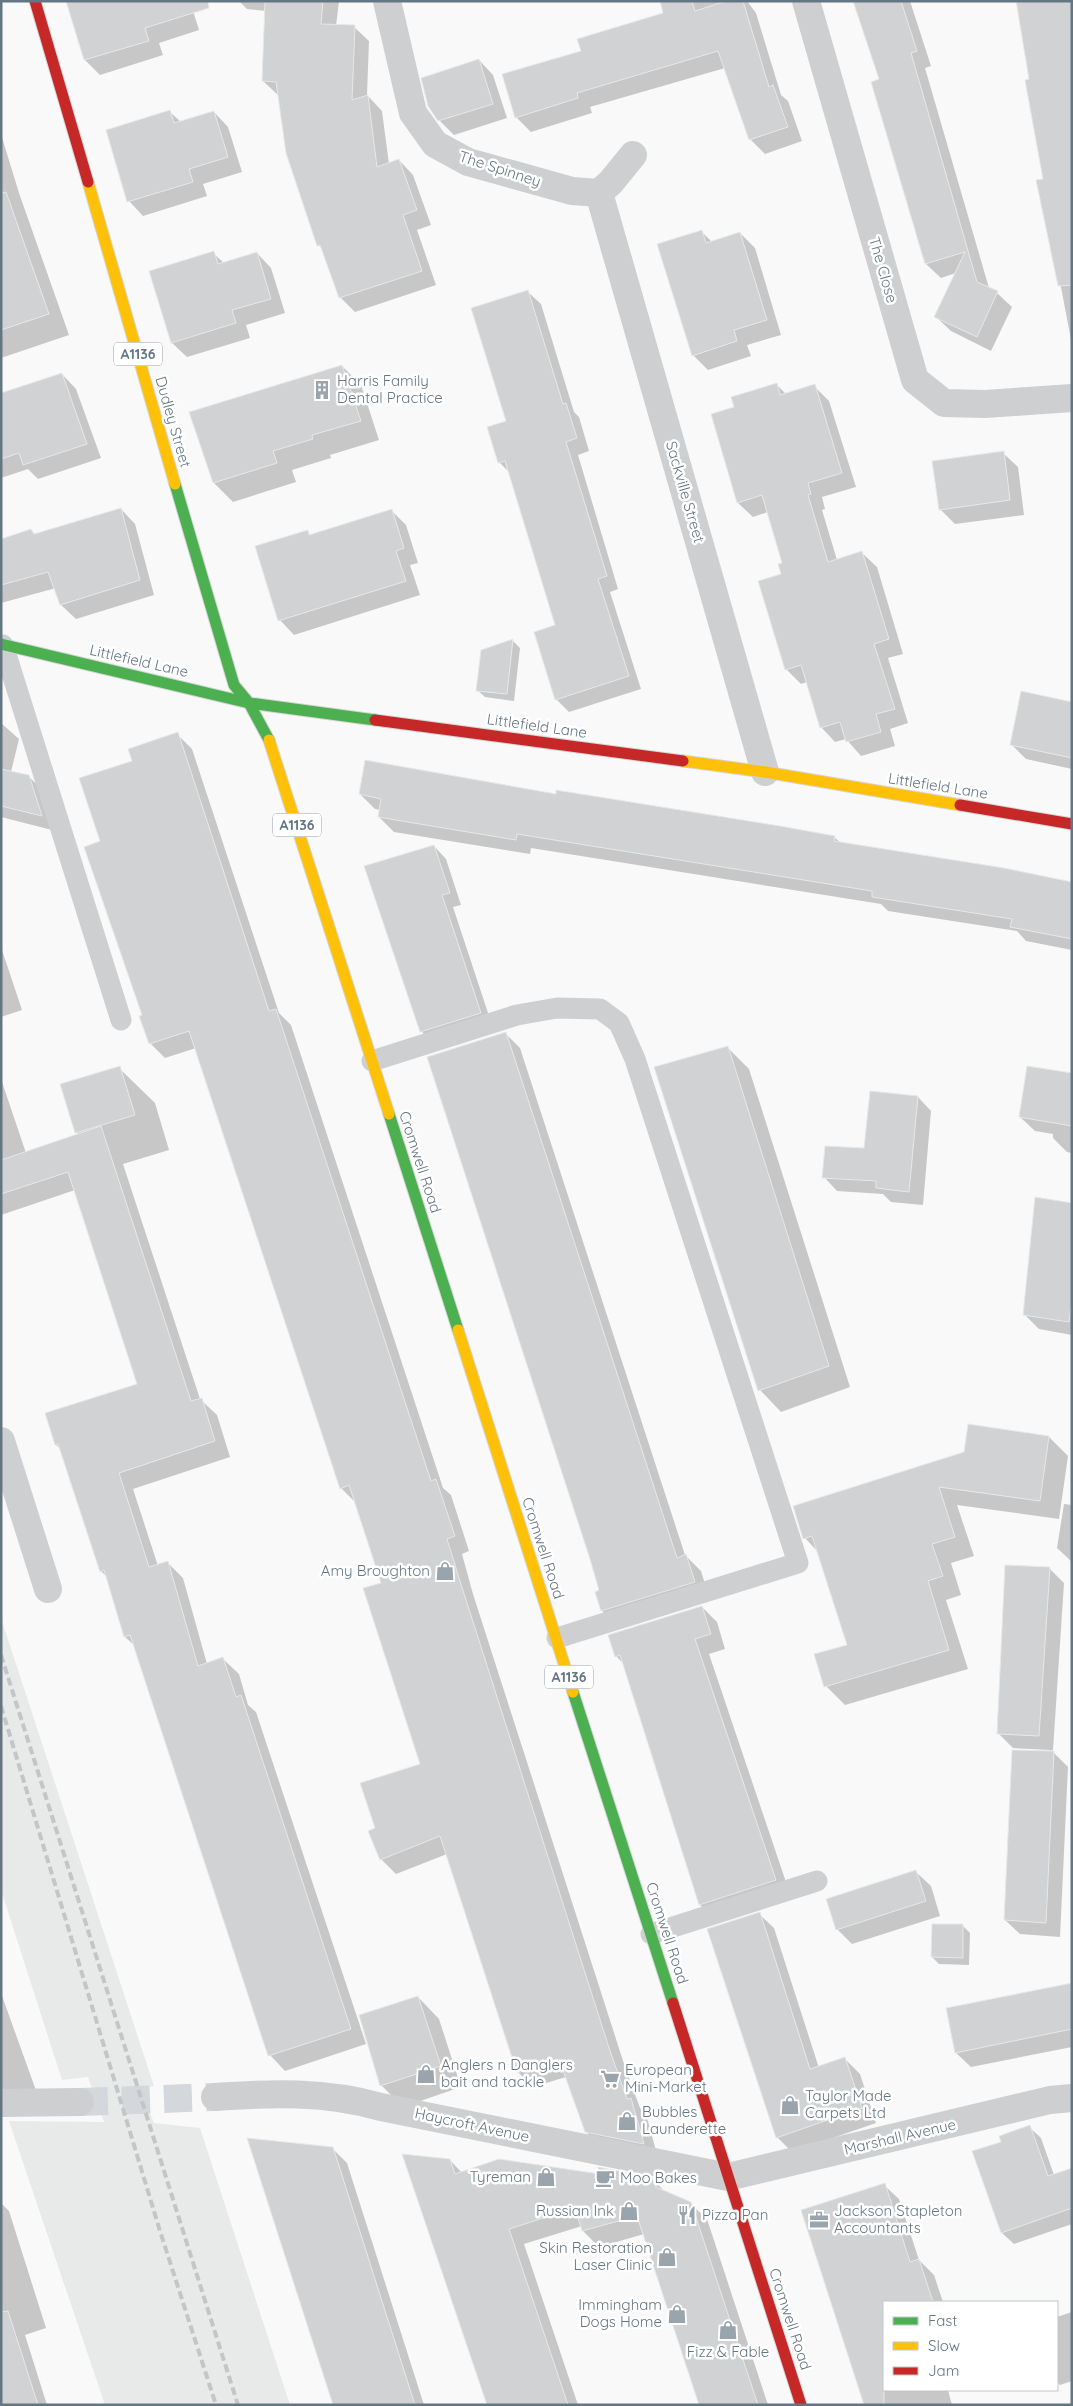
<svg xmlns="http://www.w3.org/2000/svg" width="1073" height="2406" font-family="Quicksand,sans-serif">
  <style>
    .built { fill: #e8e9e9 }
    .shadow { fill: #0003 }
    .building { fill: #d0d2d3; stroke: #e8e8e8 }
    .lines { fill: none; stroke-linecap: round; stroke-linejoin: round }
    .street-tunnel { stroke: #d4d8dc; stroke-width: 28; stroke-dasharray: 28 14; stroke-linecap: butt }
    .fast-casing { stroke: #d5d6d7; stroke-width: 13 }
    .slow-casing { stroke: #d5d6d7; stroke-width: 13 }
    .jam-casing { stroke: #d5d6d7; stroke-width: 13 }
    .lane { stroke: #cecfd0; stroke-width: 21 }
    .street { stroke: #cecfd0; stroke-width: 28 }
    .fast { stroke: #4caf50; stroke-width: 11 }
    .slow { stroke: #ffc107; stroke-width: 11 }
    .jam { stroke: #c62828; stroke-width: 11 }
    .rail { stroke: #c3c5c6; stroke-width: 4; stroke-dasharray: 8 4; stroke-linecap: butt }
    .labels { text-anchor: middle; stroke-width: 5; stroke-linejoin: round; paint-order: stroke }
    .shield { fill: #fff; stroke: #939fa8; stroke-width: 1 }
    .shield-label { font-size: 14px; font-weight: bold; fill: #657683 }
    .street-label { font-size: 15px; fill: #657683; stroke: #fff }
    .poi-label { font-size: 15px; fill: #657683; stroke: #fff; text-anchor: start }
  </style>
  <rect width="100%" height="100%" fill="#f9f9f9"/>
  <path class="built" d="M 1,1618 L 154,2086 L 140,2089 L 154,2123 L 200,2128 L 290,2405 L 105,2405 L 9,2121 L 104,2122 L 88,2077 L 62,2080 L 1,1890 Z"/>
  <path class="shadow" d="M 67,1 L 190,1 L 199,30 L 159,43 L 163,55 L 100,75 L 85,60 Z
    M 239,1 L 339,1 L 336,26 L 354,27 L 369,41 L 367,95 L 382,111 L 389,164 L 399,160 L 413,175 L 431,225 L 417,230 L 436,285 L 355,312 L 340,297 L 324,250 L 318,245 L 278,95 L 263,81 L 266,11 L 247,9 Z
    M 661,1 L 747,1 L 756,13 L 781,95 L 788,101 L 802,141 L 765,154 L 750,139 L 725,68 L 590,107 L 592,113 L 531,132 L 516,117 L 582,51 L 665,14 Z
    M 854,1 L 910,1 L 931,66 L 925,68 L 989,288 L 997,293 L 1012,307 L 991,351 L 951,331 L 936,317 L 956,273 L 941,278 L 926,264 L 881,80 Z
    M 1072,1 L 1072,345 L 1056,261 L 1030,80 Z
    M 479,60 L 493,75 L 507,118 L 454,135 L 439,120 Z
    M 170,112 L 181,122 L 214,112 L 228,127 L 242,172 L 203,184 L 207,196 L 143,216 L 129,201 Z
    M 1,134 L 19,193 L 69,335 L 1,358 Z
    M 702,232 L 712,242 L 740,233 L 755,248 L 781,335 L 747,345 L 751,356 L 708,370 L 693,355 Z
    M 213,253 L 224,263 L 257,253 L 271,268 L 285,313 L 246,325 L 250,338 L 187,357 L 172,343 L 151,272 Z
    M 528,292 L 541,304 L 574,412 L 579,417 L 589,451 L 578,455 L 618,589 L 610,592 L 641,689 L 569,712 L 556,699 L 557,626 L 510,473 L 499,462 L 508,422 Z
    M 342,366 L 361,385 L 379,440 L 330,455 L 331,458 L 292,470 L 296,482 L 233,502 L 214,483 Z
    M 62,374 L 76,389 L 101,458 L 38,479 L 28,469 L 1,478 L 1,408 Z
    M 776,384 L 786,394 L 814,386 L 829,401 L 856,487 L 822,497 L 825,509 L 822,510 L 837,560 L 862,553 L 877,567 L 903,654 L 888,658 L 908,723 L 890,729 L 895,746 L 861,756 L 846,739 L 835,742 L 821,727 L 807,682 L 801,684 L 786,669 L 783,564 L 768,512 L 753,517 L 738,503 L 713,415 L 735,408 Z
    M 1003,453 L 1018,467 L 1024,515 L 955,524 L 940,509 Z
    M 121,509 L 135,524 L 154,595 L 76,619 L 61,605 L 56,588 L 1,603 L 1,540 L 31,531 L 35,535 Z
    M 391,510 L 406,525 L 418,563 L 410,565 L 420,595 L 294,635 L 280,620 L 307,531 L 311,536 Z
    M 513,641 L 520,648 L 514,701 L 485,697 L 477,690 Z
    M 1072,703 L 1072,769 L 1026,759 L 1011,744 Z
    M 1,723 L 19,739 L 11,772 L 28,776 L 44,791 L 56,831 L 1,817 Z
    M 177,734 L 192,749 L 279,1013 L 291,1025 L 443,1488 L 451,1495 L 469,1551 L 462,1554 L 473,1594 L 625,2067 L 640,2108 L 646,2114 L 658,2158 L 602,2147 L 586,2132 L 566,2077 L 533,2087 L 518,2072 L 447,1854 L 396,1874 L 381,1859 L 377,1829 L 421,1765 L 382,1584 L 356,1503 L 341,1488 L 196,1048 L 165,1058 L 150,1043 L 102,842 L 133,762 Z
    M 360,794 L 557,796 L 834,837 L 841,843 L 1072,883 L 1072,950 L 1026,941 L 1017,931 L 888,911 L 881,904 L 531,848 L 530,854 L 394,832 L 379,817 L 380,810 L 375,809 Z
    M 434,846 L 446,859 L 461,905 L 453,907 L 492,1025 L 434,1044 L 422,1032 L 366,867 Z
    M 1,947 L 22,1010 L 1,1017 Z
    M 505,1033 L 520,1048 L 685,1555 L 701,1571 L 709,1597 L 617,1625 L 602,1611 Z
    M 728,1048 L 749,1069 L 850,1387 L 781,1412 L 760,1390 Z
    M 119,1068 L 155,1103 L 169,1150 L 123,1164 L 200,1399 L 217,1415 L 230,1457 L 133,1489 L 158,1566 L 168,1563 L 183,1578 L 207,1664 L 223,1659 L 239,1674 L 248,1705 L 256,1712 L 366,2044 L 285,2071 L 270,2055 L 135,1646 L 125,1637 L 108,1578 L 101,1571 L 62,1450 L 56,1445 L 139,1384 L 75,1190 L 1,1215 L 1,1079 L 26,1153 L 79,1135 L 76,1132 Z
    M 1072,1074 L 1072,1153 L 1067,1152 L 1053,1138 L 1053,1134 L 1035,1131 L 1020,1117 Z
    M 918,1097 L 931,1111 L 923,1205 L 891,1202 L 883,1194 L 837,1191 L 824,1177 L 865,1150 Z
    M 1072,1204 L 1072,1335 L 1039,1329 L 1024,1314 Z
    M 1049,1437 L 1068,1456 L 1059,1519 L 957,1505 L 974,1556 L 951,1563 L 961,1595 L 946,1600 L 968,1669 L 845,1705 L 826,1686 L 849,1646 L 819,1553 L 805,1538 Z
    M 1064,1504 L 1072,1505 L 1072,1562 L 1057,1548 Z
    M 1049,1568 L 1064,1583 L 1053,1750 L 1051,1750 L 1068,1767 L 1060,1937 L 1020,1934 L 1005,1920 L 1050,1750 L 1013,1748 L 998,1733 Z
    M 702,1607 L 717,1622 L 725,1649 L 709,1654 L 790,1894 L 715,1919 L 700,1905 L 623,1663 L 616,1656 Z
    M 916,1872 L 931,1886 L 940,1916 L 852,1944 L 837,1929 Z
    M 759,1914 L 774,1928 L 819,2068 L 845,2059 L 860,2074 L 876,2123 L 792,2152 L 777,2137 Z
    M 963,1926 L 970,1933 L 969,1965 L 939,1964 L 932,1957 Z
    M 1072,1984 L 1072,2047 L 971,2067 L 956,2053 L 948,2009 Z
    M 1,1993 L 38,2096 L 1,2108 Z
    M 418,1997 L 439,2019 L 461,2087 L 403,2107 L 381,2085 Z
    M 1029,2127 L 1041,2138 L 1054,2175 L 1072,2169 L 1072,2224 L 1014,2244 L 1002,2233 L 973,2152 L 1003,2143 Z
    M 332,2148 L 347,2163 L 424,2405 L 335,2405 Z
    M 450,2160 L 462,2173 L 602,2176 L 653,2179 L 666,2193 L 690,2203 L 707,2219 L 768,2405 L 701,2405 L 644,2234 L 599,2247 L 583,2231 L 582,2226 L 524,2244 L 578,2405 L 488,2405 Z
    M 884,2185 L 899,2199 L 919,2260 L 934,2275 L 943,2302 L 884,2302 L 884,2390 L 948,2390 L 952,2405 L 865,2405 Z
    M 1,2203 L 9,2211 L 46,2328 L 25,2335 L 47,2405 L 1,2405 Z
    M 1072,2312 L 1072,2381 L 1060,2385 L 1057,2382 L 1057,2317 Z"/>
  <path class="building" d="M 66,1 L 208,1 L 209,8 L 145,28 L 149,41 L 84,60 Z
    M 265,1 L 323,1 L 321,24 L 355,25 L 352,100 L 368,95 L 377,167 L 399,159 L 417,210 L 403,215 L 422,271 L 339,298 L 320,245 L 317,246 L 286,153 L 276,82 L 262,81 Z
    M 660,1 L 692,1 L 695,11 L 726,1 L 743,1 L 769,87 L 773,85 L 788,127 L 749,140 L 718,51 L 577,93 L 578,98 L 515,118 L 502,74 L 581,51 L 577,39 L 663,13 Z
    M 853,1 L 901,1 L 917,51 L 911,53 L 977,282 L 998,291 L 977,337 L 934,317 L 965,252 L 925,264 L 871,82 L 879,79 Z
    M 1016,1 L 1072,1 L 1072,285 L 1058,286 L 1036,180 L 1043,179 L 1025,80 L 1029,79 Z
    M 479,59 L 493,104 L 438,121 L 428,106 L 421,78 Z
    M 170,110 L 174,123 L 214,111 L 228,157 L 189,169 L 193,182 L 127,202 L 106,130 Z
    M 6,192 L 49,314 L 1,330 L 1,193 Z
    M 702,230 L 706,243 L 740,232 L 767,320 L 734,330 L 737,341 L 692,356 L 657,244 Z
    M 214,251 L 218,264 L 257,252 L 271,299 L 232,310 L 236,323 L 171,343 L 149,271 Z
    M 528,290 L 563,404 L 566,403 L 577,438 L 566,442 L 607,576 L 598,579 L 629,676 L 555,700 L 534,632 L 555,625 L 505,461 L 498,463 L 487,427 L 506,421 L 471,308 Z
    M 342,365 L 361,421 L 312,435 L 313,439 L 273,451 L 277,463 L 213,483 L 189,412 Z
    M 62,373 L 87,444 L 23,465 L 19,453 L 1,459 L 1,393 Z
    M 777,383 L 780,395 L 815,384 L 842,473 L 808,483 L 811,494 L 808,495 L 828,562 L 862,551 L 889,639 L 874,644 L 895,709 L 876,714 L 881,732 L 846,742 L 840,722 L 820,728 L 801,665 L 785,670 L 758,581 L 781,574 L 778,564 L 782,563 L 762,495 L 737,503 L 711,414 L 734,407 L 731,397 Z
    M 1004,451 L 1010,500 L 939,510 L 932,461 Z
    M 121,508 L 140,580 L 60,605 L 48,572 L 1,585 L 1,539 L 31,529 L 34,534 Z
    M 392,509 L 404,548 L 396,551 L 406,581 L 278,621 L 255,546 L 308,530 L 309,535 Z
    M 513,639 L 507,694 L 476,691 L 481,650 Z
    M 1021,691 L 1072,702 L 1072,758 L 1010,745 Z
    M 178,732 L 269,1011 L 276,1009 L 431,1481 L 436,1479 L 455,1536 L 447,1539 L 459,1578 L 610,2051 L 627,2099 L 631,2098 L 644,2144 L 585,2132 L 559,2059 L 517,2073 L 440,1836 L 380,1860 L 368,1831 L 375,1828 L 360,1783 L 420,1764 L 363,1588 L 381,1583 L 349,1485 L 340,1489 L 189,1031 L 149,1044 L 139,1016 L 142,1015 L 84,847 L 100,841 L 79,778 L 132,761 L 128,749 Z
    M 365,760 L 556,794 L 556,790 L 780,826 L 835,836 L 834,841 L 1004,868 L 1072,882 L 1072,939 L 1010,927 L 1012,919 L 872,897 L 872,891 L 517,834 L 516,840 L 378,817 L 381,799 L 359,794 Z
    M 1,769 L 29,775 L 42,816 L 1,806 Z
    M 434,845 L 450,893 L 442,895 L 481,1013 L 420,1032 L 364,866 Z
    M 506,1032 L 677,1558 L 686,1554 L 695,1582 L 601,1611 L 595,1592 L 599,1590 L 589,1556 L 427,1057 Z
    M 728,1046 L 829,1366 L 758,1391 L 654,1067 Z
    M 120,1066 L 135,1115 L 75,1133 L 60,1084 Z
    M 1027,1066 L 1072,1073 L 1072,1126 L 1019,1117 Z
    M 870,1091 L 918,1096 L 909,1192 L 876,1188 L 876,1181 L 822,1178 L 825,1146 L 864,1148 Z
    M 101,1126 L 191,1401 L 202,1398 L 215,1441 L 119,1473 L 149,1567 L 168,1561 L 198,1666 L 223,1657 L 236,1697 L 241,1695 L 351,2029 L 268,2056 L 130,1635 L 124,1637 L 104,1570 L 100,1572 L 58,1444 L 55,1445 L 45,1413 L 137,1384 L 68,1172 L 1,1194 L 1,1160 Z
    M 1035,1197 L 1072,1203 L 1072,1300 L 1069,1322 L 1023,1315 Z
    M 968,1424 L 1049,1436 L 1040,1501 L 939,1487 L 955,1537 L 932,1544 L 943,1576 L 928,1581 L 949,1650 L 824,1687 L 814,1654 L 847,1645 L 812,1536 L 803,1539 L 793,1506 L 964,1452 Z
    M 1005,1565 L 1050,1567 L 1039,1736 L 997,1734 Z
    M 702,1606 L 711,1634 L 695,1639 L 776,1880 L 699,1905 L 620,1655 L 615,1657 L 608,1635 Z
    M 1012,1750 L 1054,1751 L 1046,1923 L 1004,1920 Z
    M 916,1870 L 926,1901 L 836,1930 L 826,1899 Z
    M 760,1912 L 810,2069 L 845,2057 L 862,2108 L 776,2138 L 707,1929 Z
    M 932,1924 L 963,1924 L 963,1958 L 931,1957 Z
    M 1072,1983 L 1072,2029 L 955,2053 L 946,2008 Z
    M 418,1996 L 441,2066 L 380,2086 L 359,2015 Z
    M 1030,2125 L 1048,2176 L 1072,2168 L 1072,2208 L 1001,2233 L 972,2151 L 1001,2142 L 999,2136 Z
    M 247,2138 L 333,2147 L 415,2405 L 333,2405 Z
    M 402,2154 L 450,2159 L 455,2174 L 499,2159 L 600,2174 L 598,2167 L 653,2178 L 656,2187 L 691,2202 L 758,2405 L 699,2405 L 637,2216 L 582,2231 L 575,2208 L 509,2229 L 568,2405 L 487,2405 Z
    M 885,2183 L 910,2262 L 919,2259 L 933,2302 L 884,2302 L 884,2405 L 864,2405 L 801,2210 Z
    M 8,2311 L 38,2405 L 1,2405 L 1,2312 Z"/>
  <g class="lines">
    <path class="street-tunnel" d="M 80,2102 L 215,2097"/>
    <g class="fast-casing">
      <path id="fast" d="M 175,484 L 234,685 L 249,703 L 269,740
        M 1,644 L 249,703 L 375,720
        M 389,1114 L 458,1330
        M 573,1692 L 673,2003"/>
    </g>
    <g class="slow-casing">
      <path id="slow" d="M 88,182 L 175,484
        M 269,740 L 389,1114
        M 683,761 L 765,772 L 960,805
        M 458,1330 L 573,1692"/>
    </g>
    <g class="jam-casing">
      <path id="jam" d="M 35,1 L 88,182
        M 375,720 L 683,761
        M 960,805 L 1072,824
        M 673,2003 L 801,2405"/>
    </g>
    <path class="lane" d="M 3,645 L 121,1020
      M 372,1061 L 517,1015 L 557,1008 L 600,1009 L 619,1023 L 635,1059 L 798,1563 L 557,1638
      M 651,1934 L 817,1881"/>
    <path class="street" d="M 387,1 L 413,113 L 435,144 L 468,162 L 572,191 L 599,193 L 765,772
      M 806,1 L 915,380 L 944,403 L 985,404 L 1072,398
      M 599,193 L 611,182 L 633,155
      M 1,1441 L 48,1589
      M 215,2097 C 272,2093 325,2091 381,2107 L 728,2177 L 1050,2100 L 1072,2098
      M 1,2103 L 80,2102"/>
    <use href="#fast" class="fast"/>
    <use href="#slow" class="slow"/>
    <use href="#jam" class="jam"/>
    <path class="rail" d="M 1,1655 L 238,2405
      M 1,1706 L 160,2231 L 216,2405"/>
  </g>
  <defs>
    <g id="building-bare" transform="scale(1.5)"><path d="M-4-6H4V6H1V3H-1V6H-4ZM-2.5-4.3h1.7v1.8h-1.7ZM.8-4.3h1.7v1.8H.8ZM-2.5-1h1.7V.8h-1.7ZM.8-1h1.7V.8H.8Z" fill="#99a4ac" stroke="#fff" stroke-width="2.5" paint-order="stroke"/></g>
    <g id="shop-bare" transform="scale(1.5)"><path d="M-5-2.5h2.3a2.7 3.5 0 0 1 5.4 0H5L5.5 6h-11ZM-1.5-2.5h3a1.5 2.3 0 0 0-3 0Z" fill="#99a4ac" stroke="#fff" stroke-width="2.5" paint-order="stroke"/></g>
    <g id="supermarket-bare" transform="scale(1.5)"><path d="M-6-5.5h2.5l.6 2H6L4.5 2H-2.5L-4.4-4H-6ZM-1.5 3.2a1.3 1.3 0 1 0 .1 0ZM3 3.2a1.3 1.3 0 1 0 .1 0Z" fill="#99a4ac" stroke="#fff" stroke-width="2.5" paint-order="stroke"/></g>
    <g id="cafe-bare" transform="scale(1.5)"><path d="M-5.5-4.5H6V0H3Q3 3.5 0 3.5H-2.5Q-5.5 3.5-5.5 0ZM3-3.2v2h1.7v-2ZM-6 4.5H4V6H-6Z" fill="#99a4ac" stroke="#fff" stroke-width="2.5" paint-order="stroke"/></g>
    <g id="restaurant-bare" transform="scale(1.5)"><path d="M-5-6h1v4h1v-4h1v4h1v-4h1v5L-1.5 .5V6h-2V.5L-5-1ZM5-6V6H3V1.5H1.5Q1.5-4 5-6Z" fill="#99a4ac" stroke="#fff" stroke-width="2.5" paint-order="stroke"/></g>
    <g id="office-bare" transform="scale(1.5)"><path d="M-6-3h4V-5.5h4V-3h4V5H-6ZM-1-4.5V-3h2v-1.5ZM-6 0V1H6V0Z" fill="#99a4ac" stroke="#fff" stroke-width="2.5" paint-order="stroke"/></g>
  </defs>
  <g fill-rule="evenodd">
    <use href="#building-bare" x="322" y="390"/>
    <use href="#shop-bare" x="445" y="1571"/>
    <use href="#shop-bare" x="426" y="2074"/>
    <use href="#supermarket-bare" x="610" y="2079"/>
    <use href="#shop-bare" x="790" y="2105"/>
    <use href="#shop-bare" x="627" y="2121"/>
    <use href="#shop-bare" x="546" y="2177"/>
    <use href="#cafe-bare" x="605" y="2178"/>
    <use href="#shop-bare" x="629" y="2211"/>
    <use href="#restaurant-bare" x="687" y="2215"/>
    <use href="#office-bare" x="819" y="2220"/>
    <use href="#shop-bare" x="667" y="2257"/>
    <use href="#shop-bare" x="677" y="2314"/>
    <use href="#shop-bare" x="728" y="2330"/>
  </g>
  <g class="labels">
    <g class="shield">
      <rect x="114" y="342.5" width="48" height="23" rx="4"/>
      <rect x="273" y="813.5" width="48" height="23" rx="4"/>
      <rect x="545" y="1665.5" width="48" height="23" rx="4"/>
    </g>
    <g class="shield-label">
      <text x="138" y="359">A1136</text>
      <text x="297" y="830">A1136</text>
      <text x="569" y="1682">A1136</text>
    </g>
    <g class="street-label">
      <text transform="translate(500 169) rotate(18)" y="5">The Spinney</text>
      <text transform="translate(883 270) rotate(74)" y="5">The Close</text>
      <text transform="translate(173 422) rotate(74)" y="5">Dudley Street</text>
      <text transform="translate(685 492) rotate(74)" y="5">Sackville Street</text>
      <text transform="translate(139 661) rotate(13)" y="5">Littlefield Lane</text>
      <text transform="translate(537 726) rotate(8)" y="5">Littlefield Lane</text>
      <text transform="translate(938 786) rotate(9)" y="5">Littlefield Lane</text>
      <text transform="translate(420 1162) rotate(72)" y="5">Cromwell Road</text>
      <text transform="translate(543 1548) rotate(72)" y="5">Cromwell Road</text>
      <text transform="translate(667 1933) rotate(72)" y="5">Cromwell Road</text>
      <text transform="translate(472 2125) rotate(12)" y="5">Haycroft Avenue</text>
      <text transform="translate(900 2137) rotate(-13)" y="5">Marshall Avenue</text>
      <text transform="translate(790 2319) rotate(72)" y="5">Cromwell Road</text>
    </g>
    <g class="poi-label">
      <text x="337" y="386">Harris Family<tspan x="337" dy="17">Dental Practice</tspan></text>
      <text x="430" y="1576" text-anchor="end">Amy Broughton</text>
      <text x="441" y="2070">Anglers n Danglers<tspan x="441" dy="17">bait and tackle</tspan></text>
      <text x="625" y="2075">European<tspan x="625" dy="17">Mini-Market</tspan></text>
      <text x="805" y="2101">Taylor Made<tspan x="805" dy="17">Carpets Ltd</tspan></text>
      <text x="642" y="2117">Bubbles<tspan x="642" dy="17">Launderette</tspan></text>
      <text x="531" y="2182" text-anchor="end">Tyreman</text>
      <text x="620" y="2183">Moo Bakes</text>
      <text x="614" y="2216" text-anchor="end">Russian Ink</text>
      <text x="834" y="2216">Jackson Stapleton<tspan x="834" dy="17">Accountants</tspan></text>
      <text x="702" y="2220">Pizza Pan</text>
      <text x="652" y="2253" text-anchor="end">Skin Restoration<tspan x="652" dy="17">Laser Clinic</tspan></text>
      <text x="662" y="2310" text-anchor="end">Immingham<tspan x="662" dy="17">Dogs Home</tspan></text>
      <text x="728" y="2357" text-anchor="middle">Fizz &amp; Fable</text>
    </g>
  </g>
  <rect width="1073" height="2406" fill="none" stroke="#657683" stroke-width="5"/>
  <rect x="883" y="2301" width="175" height="90" fill="#ffffff" stroke="#c1c8cd"/>
  <rect x="893" y="2317" width="25" height="8" fill="#4caf50" stroke="#c1c8cd"/>
  <text x="928" y="2326" font-size="15" fill="#657683">Fast</text>
  <rect x="893" y="2342" width="25" height="8" fill="#ffc107" stroke="#c1c8cd"/>
  <text x="928" y="2351" font-size="15" fill="#657683">Slow</text>
  <rect x="893" y="2367" width="25" height="8" fill="#c62828" stroke="#c1c8cd"/>
  <text x="928" y="2376" font-size="15" fill="#657683">Jam</text>
</svg>
